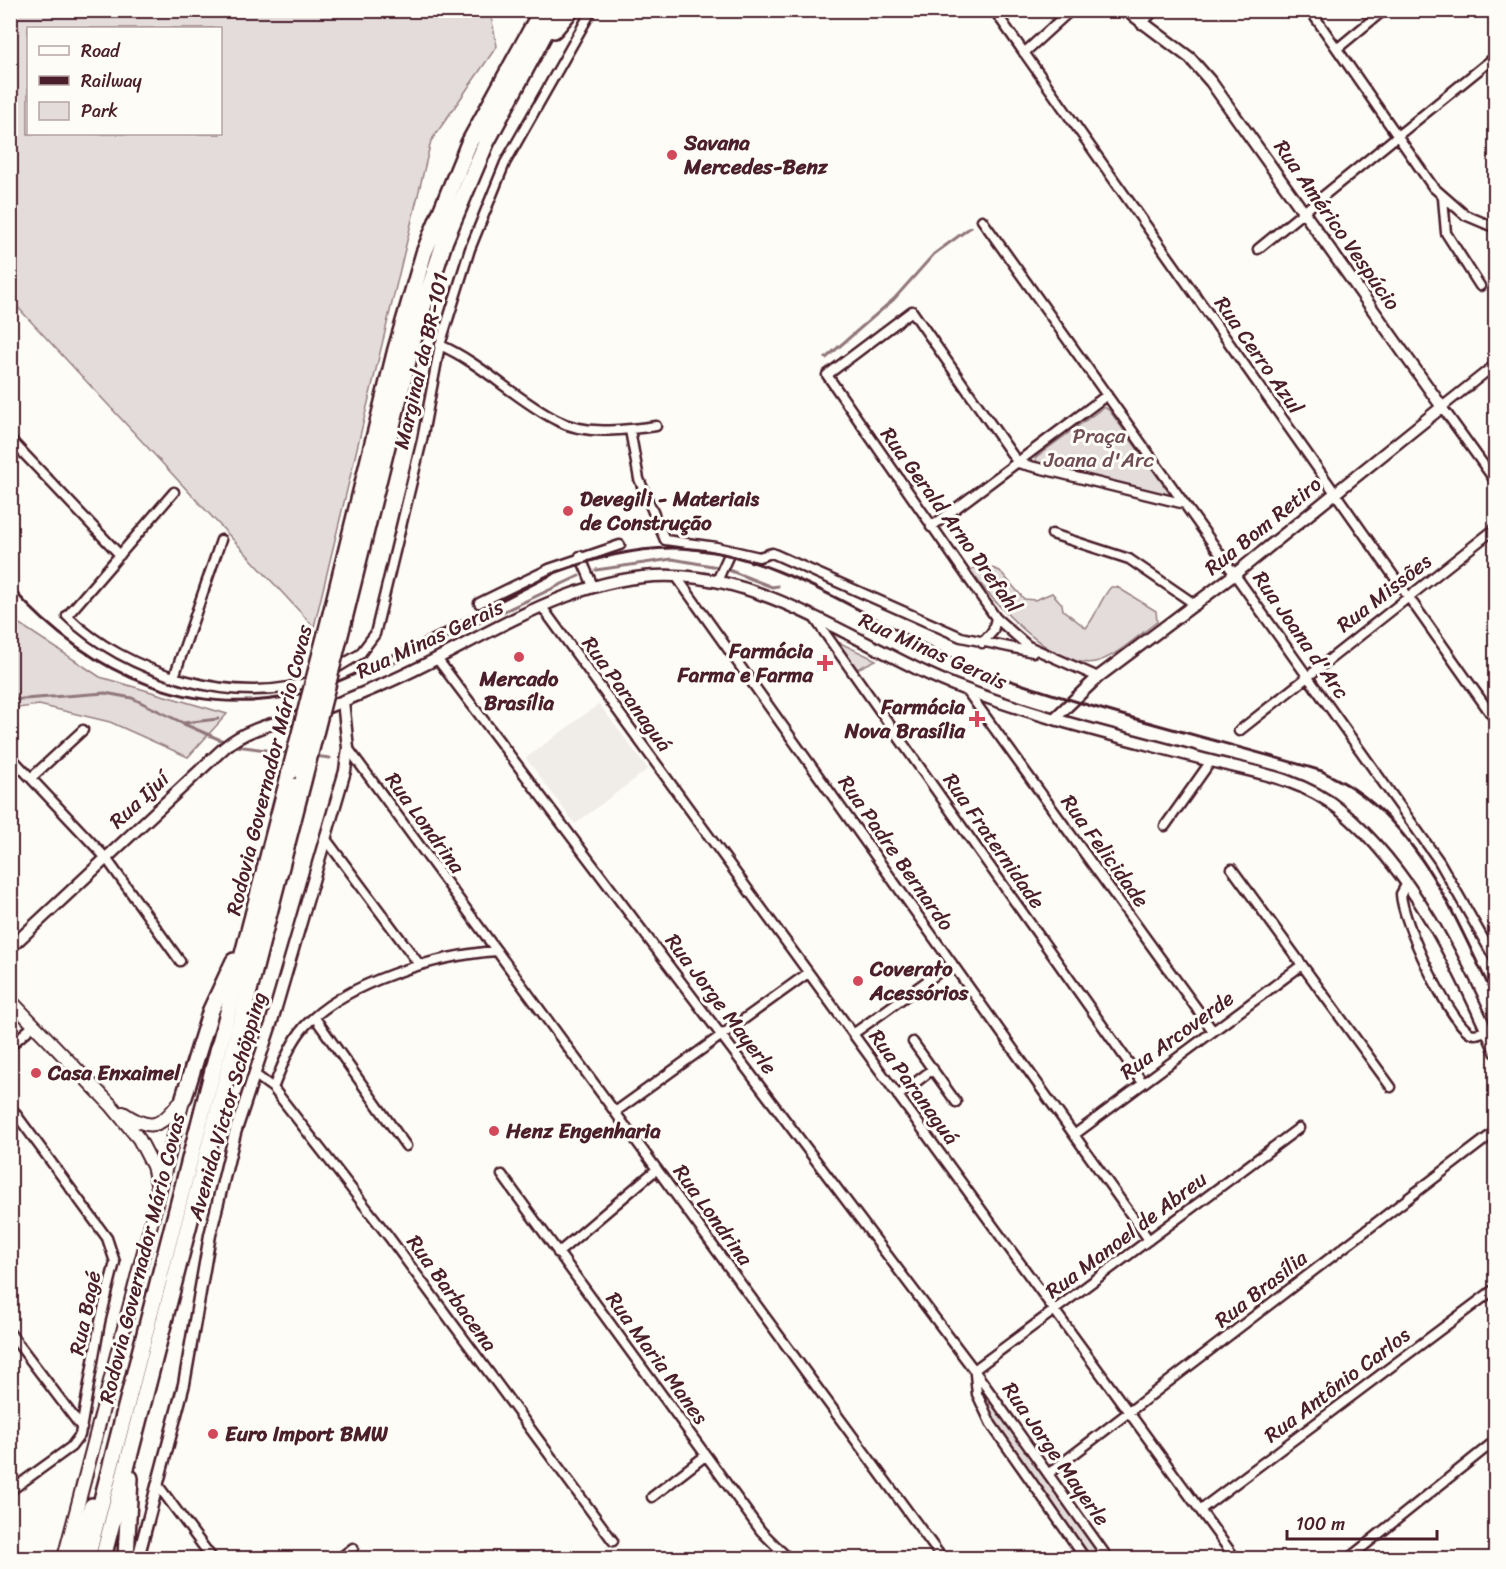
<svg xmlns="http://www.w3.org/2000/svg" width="1506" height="1569" font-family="Sriracha,sans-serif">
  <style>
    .built { fill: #f0ece8 }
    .green { fill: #e3dcda; stroke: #967e82; stroke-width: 1.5; fill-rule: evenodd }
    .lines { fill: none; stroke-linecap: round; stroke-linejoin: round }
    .stream { stroke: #91777b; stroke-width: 3 }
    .minor-casing { stroke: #4a1f2b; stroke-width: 13 }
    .tertiary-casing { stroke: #4a1f2b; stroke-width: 15 }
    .secondary-casing { stroke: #4a1f2b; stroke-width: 15 }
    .primary-casing { stroke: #4a1f2b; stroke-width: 16 }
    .motorway-casing { stroke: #4a1f2b; stroke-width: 20 }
    .minor { stroke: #fdfcf7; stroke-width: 8 }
    .tertiary { stroke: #fdfcf7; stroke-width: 10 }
    .secondary { stroke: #fdfcf7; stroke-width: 10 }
    .primary { stroke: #fdfcf7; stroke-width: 12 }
    .motorway { stroke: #fdfcf7; stroke-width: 15 }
    .rail { stroke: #4a1f2b; stroke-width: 3 }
    .motorway-bridge-casing { stroke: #4a1f2b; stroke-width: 20; stroke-linecap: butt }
    .motorway-bridge { stroke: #fdfcf7; stroke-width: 15 }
    .poi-dot { fill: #d1495b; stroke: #fdfcf7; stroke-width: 2 }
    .labels { text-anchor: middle; stroke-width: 6; stroke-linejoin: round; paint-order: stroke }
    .poi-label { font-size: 21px; font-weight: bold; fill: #4a1f2b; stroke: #fdfcf7; text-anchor: start }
    .street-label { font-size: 21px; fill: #4a1f2b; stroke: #fdfcf7 }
    .park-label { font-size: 21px; fill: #704e57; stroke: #fdfcf7 }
  </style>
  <rect width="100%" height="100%" fill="#fdfcf7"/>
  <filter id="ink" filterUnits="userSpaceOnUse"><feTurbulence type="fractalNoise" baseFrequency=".0167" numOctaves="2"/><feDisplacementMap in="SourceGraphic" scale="12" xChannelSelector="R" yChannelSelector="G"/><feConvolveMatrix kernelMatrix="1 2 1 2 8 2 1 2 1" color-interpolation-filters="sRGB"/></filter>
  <g filter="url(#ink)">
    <path class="built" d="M 599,704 L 648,769 L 575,824 L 526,758 Z"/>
    <path class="green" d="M 11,10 L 490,11 L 497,46 L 431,141 L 314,627 L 11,300 ZM 220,28 L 220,134 L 28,134 L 28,28 Z
      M 1104,407 L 1109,410 L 1174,499 L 1037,465 L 1036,457 Z
      M 981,564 L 1000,571 L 1024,599 L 1035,600 L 1052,593 L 1062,604 L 1063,610 L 1086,628 C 1097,615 1100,599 1111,587 L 1117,587 L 1156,611 L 1157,622 C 1141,633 1114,659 1095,662 C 1053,670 992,601 970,570 Z
      M 11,614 L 15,621 L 100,677 L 227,714 L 188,757 L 110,722 L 39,705 L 11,709 Z
      M 838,642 L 876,660 L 857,669 Z
      M 990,1403 L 992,1404 L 1102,1558 L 1092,1558 L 986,1409 Z"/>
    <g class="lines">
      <path class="stream" d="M 826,358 L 894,299 L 934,254 L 971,227
        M 726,569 L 772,587 L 778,586
        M 596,570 L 672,559 L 718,567
        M 390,665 L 579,576
        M 10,700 L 105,693 L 132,698 L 183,723 L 218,719
        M 184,724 L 223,741
        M 236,746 L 289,753
        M 314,756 L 330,758"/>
      <g class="minor-casing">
        <path id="minor" d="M 994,10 L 1496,721
          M 1310,10 L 1433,187 L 1465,215 L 1496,228
          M 1141,24 L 1155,10
          M 1338,48 L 1384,10
          M 1024,53 L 1071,10
          M 1443,198 L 1446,233 L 1480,286
          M 982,220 L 1439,861 L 1496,961
          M 1258,249 L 1496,56
          M 440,345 C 483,364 515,399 556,420 C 585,436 625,430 656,426
          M 1496,364 L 1442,407 L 1496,482
          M 630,430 L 639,479 L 665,540 L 716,547 L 759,557 L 772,553 L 961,637 L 1033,652
          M 10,439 L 120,555
          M 174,492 L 67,616 C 123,672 240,710 316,679
          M 931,527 L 1107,395
          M 1052,534 L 1129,559 L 1196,605
          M 580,556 L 593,586
          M 676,576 L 1149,1240
          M 717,581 L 731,550
          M 479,603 L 549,569 L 620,545
          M 542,607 L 1235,1558
          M 815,619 L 1143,1083
          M 982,643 L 993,631 L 996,618
          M 438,660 L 974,1370 L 1108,1558
          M 330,672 L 360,654 L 375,634 L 422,440 L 440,345 L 470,249 L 505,163 L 592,10
          M 174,677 L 221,540
          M 1098,677 L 1028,646 L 996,618 L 827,375 L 912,311 L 1018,463 L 1185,504
          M 967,691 L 1213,1031
          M 1239,731 L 1496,528
          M 348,748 L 942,1558
          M 10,756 L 106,858 L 180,961
          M 31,778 L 83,730
          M 1165,826 L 1211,761
          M 325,838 L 419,964
          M 1232,869 L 1391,1087
          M 1406,885 L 1401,894 C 1402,921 1447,1017 1469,1032 C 1474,1036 1480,1033 1486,1031
          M 315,1018 L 406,1146
          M 853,1034 L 952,963
          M 913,1042 L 956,1102
          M 10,1046 L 34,1025
          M 254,1074 L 273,1088 L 389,1237 L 613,1541
          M 273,1088 C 282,1067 289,1045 304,1027 C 345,982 438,955 497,951
          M 898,1096 L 933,1069
          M 10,1106 L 107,1238 L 115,1262 L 100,1322 L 80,1435 L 71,1447 L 10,1491
          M 615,1112 L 808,973
          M 1074,1135 L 1302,965
          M 502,1175 L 761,1531 L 788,1558
          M 558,1253 L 657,1169
          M 10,1333 L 82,1428
          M 974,1370 L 1299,1128
          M 975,1374 L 977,1394 L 991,1424 L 1085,1558
          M 1048,1474 L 1496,1131
          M 157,1484 L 212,1558
          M 652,1497 L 705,1456
          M 1200,1510 L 1496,1288
          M 340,1558 L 353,1548
          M 1349,1558 L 1496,1440"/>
      </g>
      <g class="tertiary-casing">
        <path id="tertiary" d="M 1055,718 L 1098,677 L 1235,574 L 1442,407 L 1211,82 L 1190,58 L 1126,10"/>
      </g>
      <g class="secondary-casing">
        <path id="secondary" d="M 10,948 L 225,747 C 250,726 283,722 314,712 C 335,705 356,696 377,687 C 472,648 568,572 674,576 C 776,579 870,654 964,689 C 1042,719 1126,738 1207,760 C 1253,772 1301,778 1339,809 C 1413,870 1458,965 1496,1052
          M 138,1558 L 184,1384 L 210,1235 L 235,1133 L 272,1021 L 345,771 L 348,748 L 343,701"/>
      </g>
      <g class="primary-casing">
        <path id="primary" d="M 10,1000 L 111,1105 L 139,1139 L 153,1166 L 158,1188
          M 123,1113 C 150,1131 160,1128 179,1103
          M 64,1558 L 184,1097"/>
      </g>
      <g class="motorway-casing">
        <path id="motorway" d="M 554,30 L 571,10
          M 329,622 L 396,349 L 424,253 L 469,143 L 542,10
          M 343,623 L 416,329 L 445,240 L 486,143 L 557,10
          M 184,1097 L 211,1010 L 234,961
          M 72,1558 L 92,1506
          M 87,1558 L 290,772
          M 103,1558 L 303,781
          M 126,1558 L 130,1478"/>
      </g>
      <use href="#minor" class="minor"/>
      <use href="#tertiary" class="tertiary"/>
      <use href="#secondary" class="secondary"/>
      <use href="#primary" class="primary"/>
      <use href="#motorway" class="motorway"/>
      <path class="rail" d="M 10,586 C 90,676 200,727 320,688 C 351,678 381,661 410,646 C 459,622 508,597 557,572 C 594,559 632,548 672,548 C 783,548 888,637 991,674 C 1099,712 1212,738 1322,771 C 1332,777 1344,782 1354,789 C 1426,838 1458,926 1496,1001"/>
      <g class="motorway-bridge-casing">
        <path id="motorway-bridge" d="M 290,772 L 329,622
          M 303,781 L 343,623"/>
      </g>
      <use href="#motorway-bridge" class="motorway-bridge"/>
    </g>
  </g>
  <g class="poi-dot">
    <circle cx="672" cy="155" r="6"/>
    <circle cx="568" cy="511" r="6"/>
    <circle cx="519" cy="657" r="6"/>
    <path d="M822 654h6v6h6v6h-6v6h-6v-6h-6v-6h6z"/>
    <path d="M974 710h6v6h6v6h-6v6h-6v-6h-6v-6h6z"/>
    <circle cx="858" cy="981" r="6"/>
    <circle cx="36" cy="1073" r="6"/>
    <circle cx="494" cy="1131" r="6"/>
    <circle cx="213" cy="1434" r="6"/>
  </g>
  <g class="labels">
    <g class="poi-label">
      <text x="684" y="150">Savana<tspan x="684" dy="24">Mercedes-Benz</tspan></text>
      <text x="580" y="506">Devegili - Materiais<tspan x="580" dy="24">de Construção</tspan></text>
      <text x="813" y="658" text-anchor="end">Farmácia<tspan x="813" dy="24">Farma e Farma</tspan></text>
      <text x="519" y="686" text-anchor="middle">Mercado<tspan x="519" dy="24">Brasília</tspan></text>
      <text x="965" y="714" text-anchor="end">Farmácia<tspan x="965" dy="24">Nova Brasília</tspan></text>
      <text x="870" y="976">Coverato<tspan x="870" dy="24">Acessórios</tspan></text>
      <text x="48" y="1080">Casa Enxaimel</text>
      <text x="506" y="1138">Henz Engenharia</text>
      <text x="225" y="1441">Euro Import BMW</text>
    </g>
    <g class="street-label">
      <text transform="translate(1337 225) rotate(55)" y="7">Rua Américo Vespúcio</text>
      <text transform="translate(1259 355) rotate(55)" y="7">Rua Cerro Azul</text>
      <text transform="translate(421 361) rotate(-77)" y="7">Marginal da BR-101</text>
      <text transform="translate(951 520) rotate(54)" y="7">Rua Gerald Arno Drefahl</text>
      <text transform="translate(1263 526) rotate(-39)" y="7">Rua Bom Retiro</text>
      <text transform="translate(1384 593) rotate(-38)" y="7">Rua Missões</text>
      <text transform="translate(1301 635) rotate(55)" y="7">Rua Joana d'Arc</text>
      <text transform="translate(430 639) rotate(-25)" y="7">Rua Minas Gerais</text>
      <text transform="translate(933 651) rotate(24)" y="7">Rua Minas Gerais</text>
      <text transform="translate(627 694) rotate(54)" y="7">Rua Paranaguá</text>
      <text transform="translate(269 770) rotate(-76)" y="7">Rodovia Governador Mário Covas</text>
      <text transform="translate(139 800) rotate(-43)" y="7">Rua Ijuí</text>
      <text transform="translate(425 823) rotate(54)" y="7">Rua Londrina</text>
      <text transform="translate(994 841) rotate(55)" y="7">Rua Fraternidade</text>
      <text transform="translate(1105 851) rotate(54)" y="7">Rua Felicidade</text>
      <text transform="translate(896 853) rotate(55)" y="7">Rua Padre Bernardo</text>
      <text transform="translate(721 1004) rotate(53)" y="7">Rua Jorge Mayerle</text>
      <text transform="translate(1177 1035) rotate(-36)" y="7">Rua Arcoverde</text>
      <text transform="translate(914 1087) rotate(54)" y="7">Rua Paranaguá</text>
      <text transform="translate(227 1106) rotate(-74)" y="7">Avenida Victor Schöpping</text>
      <text transform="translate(713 1215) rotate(54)" y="7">Rua Londrina</text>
      <text transform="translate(1126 1235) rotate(-37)" y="7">Rua Manoel de Abreu</text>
      <text transform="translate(142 1258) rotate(-76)" y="7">Rodovia Governador Mário Covas</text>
      <text transform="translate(1261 1289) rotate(-38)" y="7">Rua Brasília</text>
      <text transform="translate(452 1293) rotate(54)" y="7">Rua Barbacena</text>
      <text transform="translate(85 1313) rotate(-78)" y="7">Rua Bagé</text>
      <text transform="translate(657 1358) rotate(54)" y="7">Rua Maria Manes</text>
      <text transform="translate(1337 1385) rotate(-37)" y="7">Rua Antônio Carlos</text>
      <text transform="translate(1056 1454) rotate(55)" y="7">Rua Jorge Mayerle</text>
    </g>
    <g class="park-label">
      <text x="1099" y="443">Praça<tspan x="1099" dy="24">Joana d'Arc</tspan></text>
    </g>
  </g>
  <rect width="1506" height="1569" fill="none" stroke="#fdfcf7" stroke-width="36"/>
  <rect x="18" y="18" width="1470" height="1533" fill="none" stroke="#4a1f2b" stroke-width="2" filter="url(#ink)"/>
  <rect x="27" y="27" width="195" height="108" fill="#fdfcf7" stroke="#b5a4a5" stroke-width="1.5"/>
  <rect x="39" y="46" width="30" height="9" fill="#fdfcf7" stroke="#b5a4a5" stroke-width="1.5"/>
  <text x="81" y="57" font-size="18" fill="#4a1f2b">Road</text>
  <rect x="39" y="76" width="30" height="9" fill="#4a1f2b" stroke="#b5a4a5" stroke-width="1.5"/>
  <text x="81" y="87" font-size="18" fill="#4a1f2b">Railway</text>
  <rect x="39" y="102" width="30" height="18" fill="#e3dcda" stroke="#b5a4a5" stroke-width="1.5"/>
  <text x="81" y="117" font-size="18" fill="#4a1f2b">Park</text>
  <path d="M1287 1530v9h150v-9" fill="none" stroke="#4a1f2b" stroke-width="3"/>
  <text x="1296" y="1530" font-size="18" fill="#4a1f2b" stroke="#fdfcf7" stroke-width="4.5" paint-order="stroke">100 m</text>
</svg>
